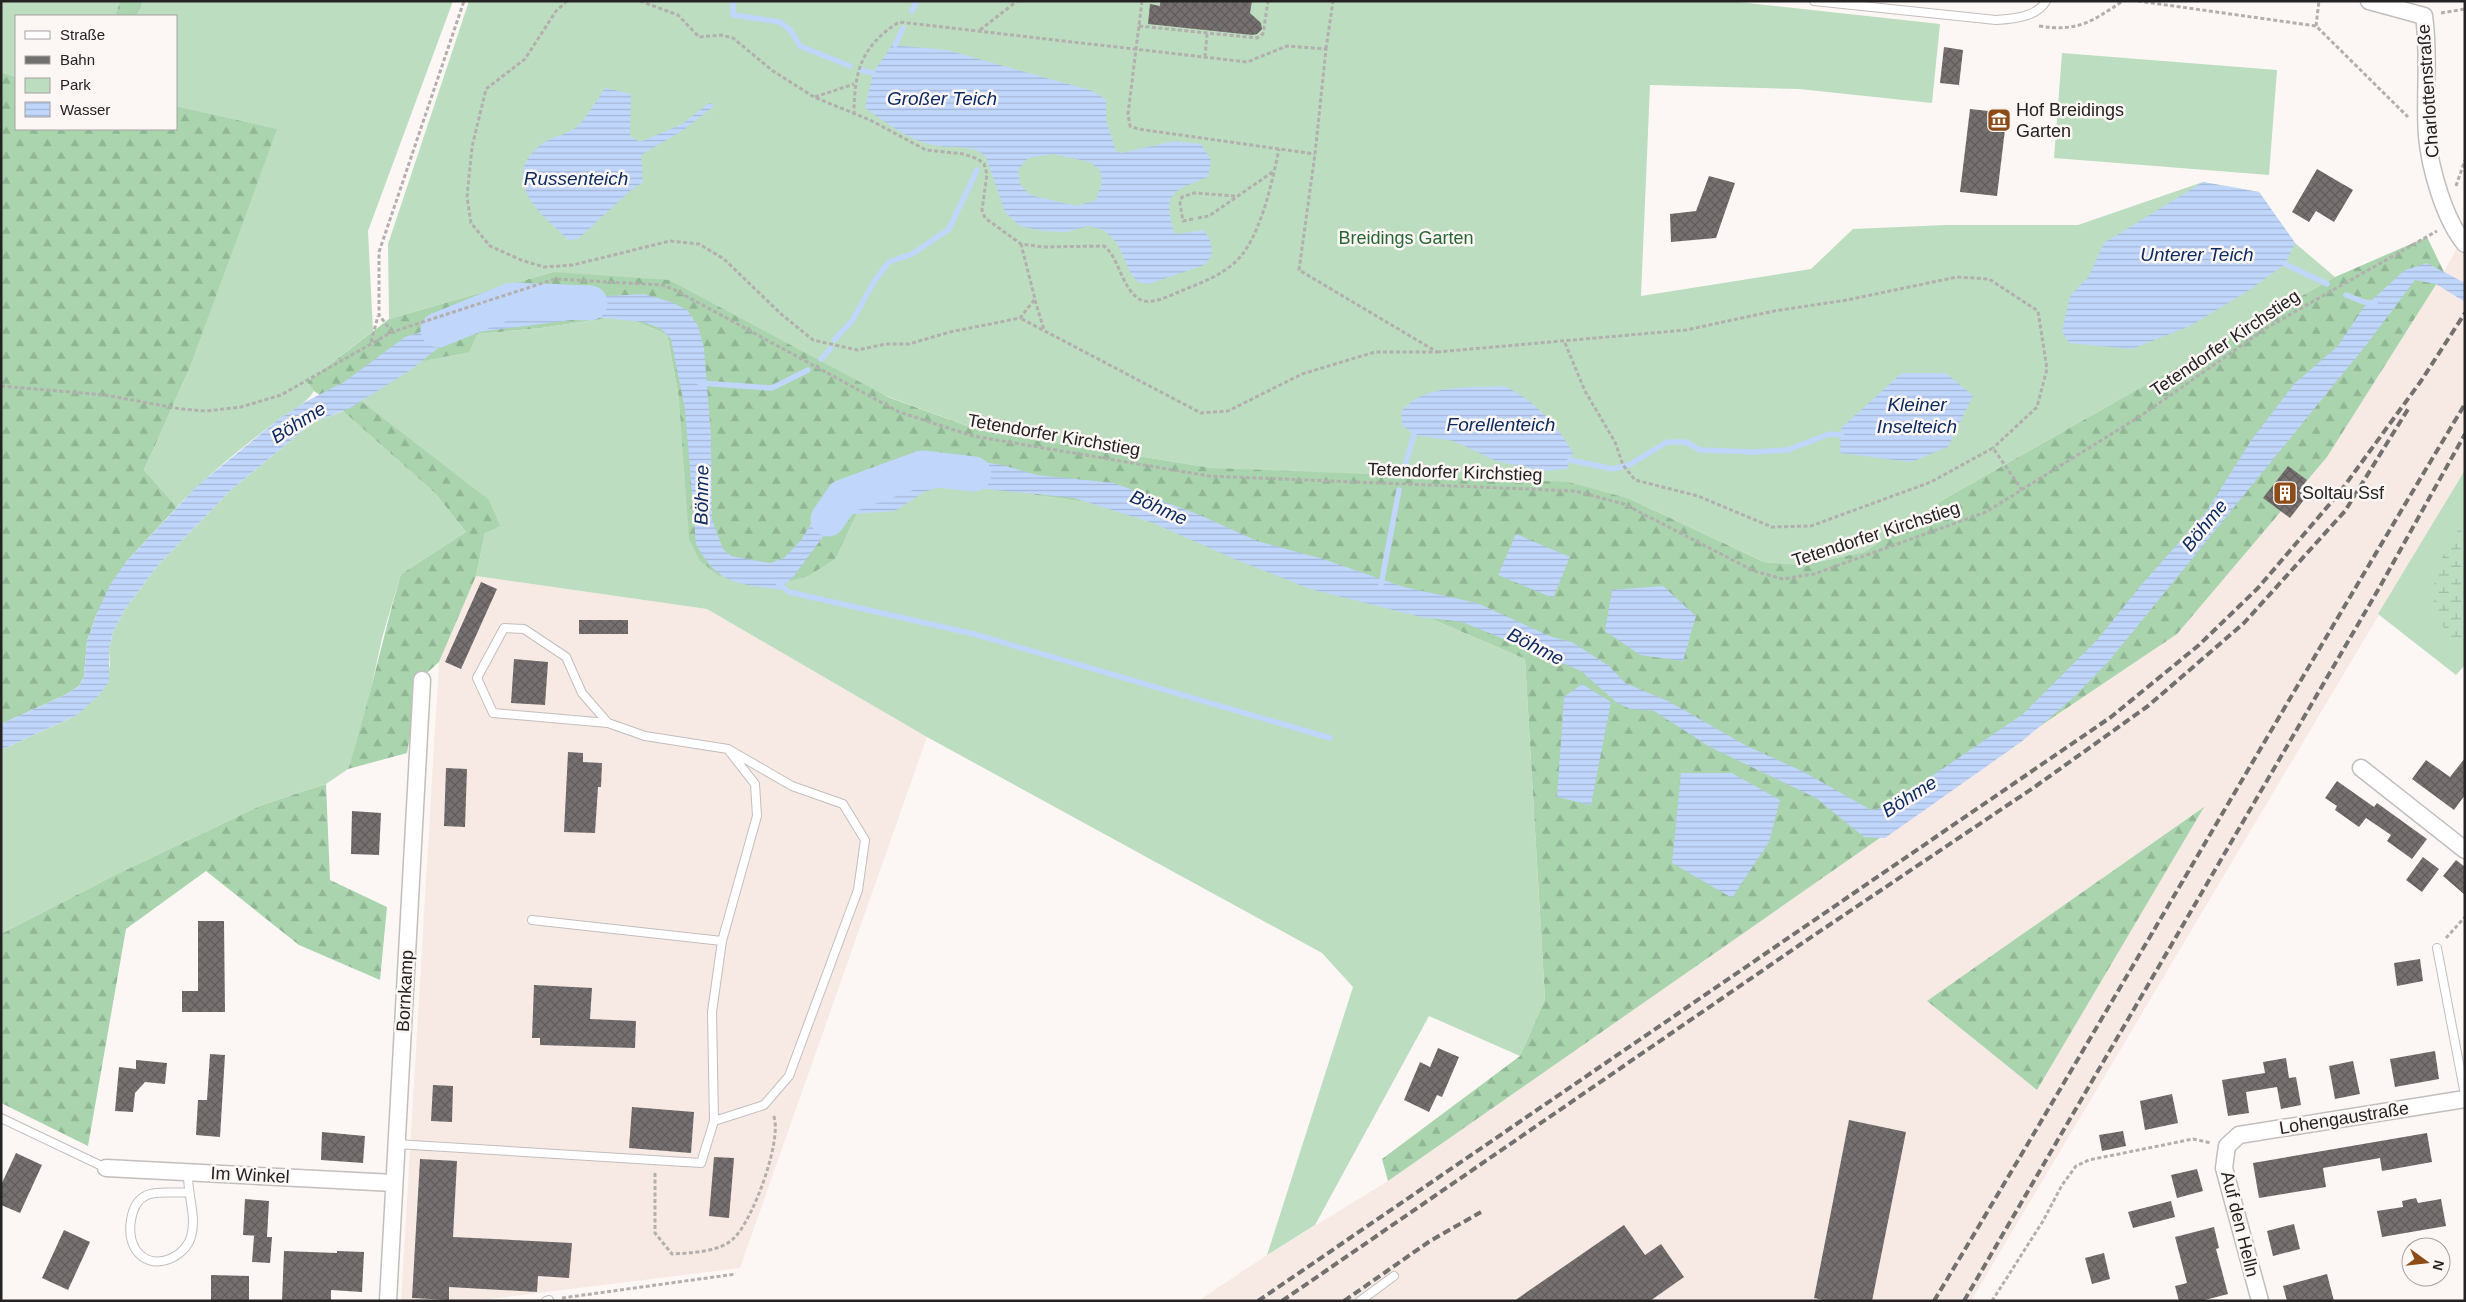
<svg xmlns="http://www.w3.org/2000/svg" width="2466" height="1302" font-family="Helvetica,sans-serif">
  <style>
    .built { fill: #f7eae4; fill-rule: evenodd }
    .green { fill: #bcddbf }
    .forest { fill: url(#forest-firs) }
    .wetland { fill: url(#wetland-marsh) }
    .water { fill: url(#water-rules); fill-rule: evenodd }
    .lines { fill: none; stroke-linecap: round; stroke-linejoin: round }
    .stream { stroke: #c0d6fb; stroke-width: 5.5 }
    .river { stroke: #c0d6fb; stroke-width: 35 }
    .building { fill: url(#building-cross-hatch) }
    .lane-casing { stroke: #c3bebc; stroke-width: 10 }
    .street-casing { stroke: #c3bebc; stroke-width: 19 }
    .path { stroke: #b3afae; stroke-width: 3; stroke-dasharray: 4 2.5; stroke-linecap: butt }
    .lane { stroke: #fff; stroke-width: 8 }
    .street { stroke: #fff; stroke-width: 16 }
    .rail { stroke: #737070; stroke-width: 4; stroke-dasharray: 8 4; stroke-linecap: butt }
    .labels { text-anchor: middle; stroke-width: 5; stroke-linejoin: round; paint-order: stroke }
    .street-label { font-size: 18px; fill: #242222; stroke: #fcf7f5 }
    .poi-label { font-size: 18px; fill: #242222; stroke: #fcf7f5; text-anchor: start }
    .park-label { font-size: 18px; fill: #286534; stroke: #fcf7f5 }
    .water-label { font-size: 19px; font-style: italic; fill: #0d2c61; stroke: #fcf7f5 }
  </style>
  <defs>
    <pattern id="forest-firs" width="22" height="20" patternUnits="userSpaceOnUse" patternTransform="scale(1.25)"><rect width="22" height="20" fill="#a9d4ae"/><path d="M5 1l3.5 6h-7zM16 11l3.5 6h-7z" fill="#91b695"/></pattern>
    <pattern id="wetland-marsh" width="20" height="14" patternUnits="userSpaceOnUse" patternTransform="scale(1.25)"><rect width="20" height="14" fill="#bcddbf"/><path d="M1 5h8M5 5V1M11 12h8M15 12V8" fill="none" stroke="#a1bda4"/></pattern>
    <pattern id="water-rules" width="6" height="5" patternUnits="userSpaceOnUse" patternTransform="scale(1.25)"><rect width="6" height="5" fill="#c0d6fb"/><path d="M0 2.5h6" fill="none" stroke="#a5b7d7"/></pattern>
    <pattern id="building-cross-hatch" width="8" height="8" patternUnits="userSpaceOnUse" patternTransform="scale(1.25)"><rect width="8" height="8" fill="#767170"/><path d="M0 0l8 8M0 8l8-8" fill="none" stroke="#615c5c"/></pattern>
  </defs>
  <rect width="100%" height="100%" fill="#fcf7f5"/>
  <path class="built" d="M 2465,233 L 2465,470 L 1971,1301 L 1198,1301 L 1267,1255 L 1388,1181 L 2052,718 L 2177,634 L 2327,457 L 2444,272 ZM 2202,808 L 2037,1090 L 1928,1002 L 1928,1001 Z
    M 476,576 L 707,609 L 927,737 L 740,1268 L 473,1301 L 401,1301 L 439,662 Z"/>
  <path class="green" d="M 1,1 L 120,1 L 115,16 L 16,16 L 16,77 L 1,72 Z
    M 143,1 L 453,1 L 368,231 L 373,331 L 307,382 L 314,391 C 305,405 291,411 278,420 C 243,447 207,475 177,507 L 144,470 L 191,365 L 276,129 L 176,106 L 176,16 L 137,16 Z
    M 469,1 L 1729,1 L 1940,24 L 1932,103 L 1799,89 L 1650,85 L 1641,296 L 1811,269 L 1853,229 L 1946,225 L 2078,225 L 2203,182 L 2259,192 L 2295,243 L 2335,277 L 1946,498 L 1864,552 L 1804,565 L 1764,562 L 1630,499 L 1212,468 L 978,430 L 553,272 L 389,319 L 388,244 Z
    M 2062,53 L 2277,70 L 2269,175 L 2054,158 Z
    M 622,316 L 667,334 L 679,398 L 863,500 L 920,478 L 1119,507 L 1404,607 L 1525,659 L 1545,999 L 1520,1056 L 1429,1016 L 1315,1225 L 1267,1255 L 1353,987 L 1322,953 L 927,737 L 707,609 L 476,576 L 485,533 L 353,395 L 477,334 L 541,328 Z
    M 343,411 L 435,493 L 466,532 L 401,574 L 382,638 L 365,717 L 348,769 L 326,784 L 262,805 L 111,877 L 1,934 L 1,750 L 77,715 L 110,666 L 109,650 L 113,632 L 125,609 L 159,564 L 231,490 L 312,423 Z
    M 2465,470 L 2465,665 L 2456,675 L 2378,614 Z"/>
  <path class="forest" d="M 120,1 L 143,1 L 137,16 L 115,16 Z
    M 1,72 L 16,77 L 16,129 L 176,129 L 176,106 L 277,129 L 191,365 L 144,470 L 177,507 L 126,562 L 97,613 L 87,641 L 84,676 L 79,686 L 65,695 L 1,724 Z
    M 2427,237 L 2444,272 L 2327,457 L 2177,634 L 2052,718 L 1388,1181 L 1382,1159 L 1520,1056 L 1545,999 L 1525,659 L 1404,607 L 1119,507 L 920,478 L 863,500 L 835,559 L 808,576 L 771,586 L 718,575 L 700,561 L 689,539 L 679,398 L 667,334 L 622,316 L 541,328 L 477,334 L 469,352 L 381,369 L 353,395 L 489,500 L 500,526 L 485,533 L 476,576 L 439,662 L 420,679 L 407,753 L 348,769 C 369,705 382,639 401,574 L 466,532 L 435,493 L 343,411 L 314,391 L 307,382 L 389,319 L 553,272 L 669,280 L 888,397 L 978,430 L 1212,468 L 1568,482 L 1630,499 L 1764,562 L 1804,565 L 1864,552 L 1946,498 L 2335,277 Z
    M 326,784 L 330,880 L 387,907 L 380,980 L 299,945 L 206,871 L 126,929 L 88,1146 L 1,1103 L 1,934 L 111,877 L 262,805 Z
    M 2204,807 L 2037,1090 L 1927,1001 Z"/>
  <path class="wetland" d="M 2465,518 L 2465,645 L 2460,648 L 2433,613 L 2435,570 Z"/>
  <path class="water" d="M 892,45 L 947,50 L 1093,91 L 1106,100 L 1106,120 L 1116,151 L 1121,153 L 1174,141 L 1201,144 L 1211,160 L 1208,177 C 1173,191 1162,191 1174,232 L 1178,234 L 1203,230 C 1213,240 1216,256 1204,265 L 1149,284 L 1138,282 L 1131,274 L 1117,243 L 1104,230 L 1088,226 L 1067,232 L 1042,231 L 1020,226 L 1005,212 L 986,157 C 972,143 955,149 938,146 C 911,142 887,123 865,108 L 873,73 ZM 1052,154 L 1090,162 L 1100,170 L 1102,182 L 1096,200 L 1076,206 L 1030,195 L 1020,184 L 1018,170 L 1028,158 Z
    M 605,88 L 631,94 L 630,136 L 640,142 L 682,124 L 709,103 L 715,105 L 685,129 L 641,155 L 643,182 L 630,191 L 578,239 L 569,240 C 543,217 499,181 538,147 C 551,136 564,136 575,128 C 585,121 598,98 605,88 Z
    M 2203,182 L 2259,192 L 2295,243 L 2285,264 L 2251,289 L 2190,326 L 2132,349 L 2069,343 L 2062,331 L 2070,296 L 2089,276 L 2104,243 Z
    M 2427,263 L 2465,283 L 2465,302 L 2436,284 L 2415,280 L 2367,344 L 2109,661 L 2071,700 L 2021,742 L 1885,838 L 1864,837 L 1816,798 L 1710,747 L 1654,711 L 1630,709 L 1616,702 L 1581,671 L 1553,659 L 1462,622 L 1421,617 L 1310,589 L 1232,558 L 1153,523 L 1074,498 L 946,485 L 924,492 L 895,511 L 839,515 L 794,576 L 779,590 C 737,583 718,585 696,544 L 685,409 L 671,339 L 660,328 L 643,322 L 595,317 L 470,333 L 441,346 L 409,371 L 350,408 L 312,423 L 231,490 L 159,564 L 125,609 L 113,632 L 109,650 L 109,682 L 98,696 L 77,715 L 1,750 L 1,724 L 65,695 L 79,686 L 84,676 L 87,641 L 97,613 L 111,583 L 126,562 L 197,486 L 279,419 L 307,401 L 344,382 L 405,337 L 496,308 L 524,306 L 551,299 L 644,294 L 671,302 L 687,310 L 698,326 L 704,348 L 711,436 L 712,519 L 723,549 L 731,556 L 770,563 L 784,558 L 802,539 L 816,515 L 835,497 L 851,491 L 875,489 L 932,466 L 976,461 L 1002,465 L 1037,475 L 1114,483 L 1200,515 L 1257,541 L 1323,559 L 1404,587 L 1477,603 L 1552,637 L 1572,642 L 1609,666 L 1625,683 L 1668,701 L 1747,746 L 1804,772 L 1871,810 L 1881,808 L 1917,786 L 2023,714 L 2097,640 L 2142,584 L 2206,512 L 2252,439 L 2295,383 L 2338,346 L 2363,308 L 2405,270 Z
    M 1902,373 L 1946,373 L 1973,396 L 1948,447 L 1911,462 L 1840,453 L 1841,428 Z
    M 1504,386 C 1533,399 1558,425 1573,453 L 1567,469 L 1544,471 L 1496,461 L 1454,441 L 1414,435 L 1402,425 L 1401,412 C 1423,383 1471,388 1504,386 Z
    M 1516,534 L 1570,557 L 1553,598 L 1498,575 Z
    M 1663,586 L 1696,616 L 1683,661 L 1640,655 L 1605,631 L 1612,590 Z
    M 1582,684 L 1611,702 L 1591,805 L 1557,797 L 1564,697 Z
    M 1681,773 L 1732,773 L 1780,800 L 1769,842 L 1732,898 L 1672,863 Z"/>
  <g class="lines">
    <path class="stream" d="M 733,1 L 733,15 L 780,22 L 791,31 L 800,46 L 850,66
      M 912,11 L 917,1
      M 895,45 L 903,28
      M 861,70 L 873,73
      M 2285,264 L 2327,284
      M 2346,295 L 2364,302 L 2375,304
      M 834,340 L 852,321 L 875,280 L 889,262 L 912,254 L 949,229 L 977,170
      M 821,359 L 831,348
      M 700,383 L 772,388 L 808,370
      M 1570,460 L 1613,469 L 1629,465 L 1667,442 L 1686,442 L 1700,450 L 1755,452 L 1788,450 L 1829,434 L 1841,435
      M 1403,472 L 1414,435
      M 777,582 L 789,592 L 974,634 L 1330,738
      M 1381,585 L 1399,490"/>
    <path class="river" d="M 438,330 L 512,300 L 590,303
      M 828,519 L 843,497 L 922,468 L 974,474"/>
  </g>
  <path class="building" d="M 1160,1 L 1252,1 L 1250,13 L 1261,23 L 1262,29 L 1257,34 L 1252,35 L 1148,24 L 1150,4 L 1160,6 Z
    M 1944,47 L 1963,50 L 1959,85 L 1940,83 Z
    M 1970,109 L 2007,113 L 1997,196 L 1960,192 Z
    M 2317,169 L 2353,190 L 2334,222 L 2316,211 L 2309,222 L 2292,212 Z
    M 1709,176 L 1735,183 L 1716,238 L 1671,242 L 1670,214 L 1696,211 Z
    M 2288,466 L 2307,480 L 2299,491 L 2307,496 L 2290,518 L 2263,498 Z
    M 481,582 L 497,589 L 461,669 L 445,662 Z
    M 579,620 L 628,620 L 628,634 L 579,634 Z
    M 514,659 L 548,662 L 545,705 L 511,703 Z
    M 568,752 L 583,753 L 583,762 L 602,763 L 601,787 L 598,787 L 595,833 L 564,832 Z
    M 2465,758 L 2465,795 L 2454,810 L 2412,779 L 2426,760 L 2450,777 Z
    M 446,768 L 467,769 L 465,827 L 444,826 Z
    M 2337,781 L 2374,807 L 2377,803 L 2427,839 L 2412,859 L 2387,841 L 2391,835 L 2366,818 L 2359,827 L 2335,810 L 2337,806 L 2325,798 Z
    M 352,811 L 381,813 L 379,855 L 351,854 Z
    M 2423,857 L 2439,869 L 2422,892 L 2406,880 Z
    M 2456,860 L 2465,867 L 2465,895 L 2443,876 Z
    M 198,921 L 224,921 L 225,1012 L 182,1012 L 182,991 L 198,991 Z
    M 2420,959 L 2423,981 L 2397,986 L 2394,963 Z
    M 534,985 L 592,988 L 590,1019 L 636,1021 L 635,1048 L 540,1045 L 540,1038 L 532,1038 Z
    M 1438,1048 L 1459,1057 L 1442,1097 L 1437,1095 L 1429,1112 L 1404,1100 L 1420,1062 L 1430,1067 Z
    M 2435,1051 L 2439,1079 L 2395,1087 L 2390,1059 Z
    M 210,1054 L 225,1055 L 220,1137 L 196,1135 L 198,1100 L 207,1100 Z
    M 2286,1058 L 2289,1078 L 2296,1077 L 2301,1105 L 2281,1109 L 2277,1087 L 2246,1092 L 2249,1113 L 2228,1116 L 2222,1080 L 2265,1073 L 2263,1062 Z
    M 136,1060 L 167,1063 L 165,1084 L 145,1082 L 135,1093 L 133,1112 L 115,1111 L 119,1067 L 136,1069 Z
    M 2353,1061 L 2360,1094 L 2335,1099 L 2329,1066 Z
    M 433,1085 L 453,1086 L 452,1122 L 431,1121 Z
    M 2172,1094 L 2178,1123 L 2145,1130 L 2140,1101 Z
    M 632,1107 L 694,1112 L 691,1153 L 629,1148 Z
    M 1849,1120 L 1906,1132 L 1872,1301 L 1827,1301 L 1814,1298 Z
    M 2123,1131 L 2126,1146 L 2102,1151 L 2099,1135 Z
    M 322,1132 L 365,1136 L 363,1163 L 321,1160 Z
    M 2427,1133 L 2432,1162 L 2382,1171 L 2380,1158 L 2323,1168 L 2326,1187 L 2259,1198 L 2253,1163 Z
    M 16,1153 L 42,1165 L 20,1213 L 1,1205 L 1,1185 Z
    M 714,1157 L 734,1158 L 729,1218 L 709,1216 Z
    M 420,1159 L 457,1161 L 453,1237 L 572,1243 L 569,1278 L 538,1276 L 537,1292 L 449,1287 L 449,1300 L 412,1298 Z
    M 2197,1169 L 2203,1191 L 2177,1198 L 2171,1175 Z
    M 2416,1198 L 2418,1203 L 2441,1199 L 2446,1226 L 2382,1237 L 2377,1211 L 2403,1207 L 2402,1201 Z
    M 245,1199 L 269,1201 L 267,1237 L 272,1237 L 270,1263 L 252,1262 L 254,1236 L 258,1236 L 243,1235 Z
    M 2171,1201 L 2175,1217 L 2133,1228 L 2128,1212 Z
    M 2294,1224 L 2300,1249 L 2273,1256 L 2267,1231 Z
    M 1624,1225 L 1645,1255 L 1661,1244 L 1684,1277 L 1650,1301 L 1514,1301 Z
    M 2214,1227 L 2219,1248 L 2216,1249 L 2228,1294 L 2201,1301 L 2179,1301 L 2175,1286 L 2187,1283 L 2175,1237 Z
    M 64,1230 L 90,1242 L 68,1290 L 42,1278 Z
    M 284,1251 L 337,1253 L 337,1251 L 364,1252 L 362,1292 L 331,1290 L 331,1301 L 282,1301 Z
    M 2104,1253 L 2110,1279 L 2092,1284 L 2085,1258 Z
    M 2327,1274 L 2334,1301 L 2287,1301 L 2283,1286 Z
    M 211,1275 L 249,1276 L 249,1301 L 211,1301 Z"/>
  <g class="lines">
    <g class="lane-casing">
      <path id="lane" d="M 1814,1 L 1996,20 C 2013,19 2037,17 2046,1
        M 532,920 L 722,941
        M 2437,948 L 2465,1095
        M 1,1118 L 106,1168
        M 714,1121 L 712,1012 L 722,941 L 757,816 L 755,784 L 730,752
        M 396,1144 L 701,1163 L 714,1121 L 764,1105 L 789,1076 L 858,890 L 865,840 L 843,804 L 792,786 L 728,749 L 645,736 L 608,723 L 582,693 L 566,657 L 524,629 L 504,628 L 477,678 L 493,713 L 608,723
        M 188,1172 C 187,1194 197,1216 191,1237 C 184,1259 151,1272 136,1250 C 126,1235 129,1203 147,1195 C 158,1190 176,1194 189,1192
        M 546,1301 L 549,1300
        M 1360,1301 L 1394,1276"/>
    </g>
    <g class="street-casing">
      <path id="street" d="M 2369,1 L 2424,16 C 2430,57 2424,95 2427,136 C 2430,168 2444,219 2465,244
        M 2361,768 L 2465,850
        M 106,1168 L 394,1183
        M 388,1301 L 422,680
        M 2260,1301 L 2224,1168 L 2227,1146 L 2239,1135 L 2465,1099"/>
    </g>
    <path class="path" d="M 567,1 L 556,11 L 525,59 L 486,89 L 472,147 L 467,197 L 471,223 L 490,246 L 521,260 L 544,267 L 573,265 L 670,241 L 699,244 L 724,259 L 781,314 L 813,340 L 857,350 L 886,344 L 909,344 L 950,332 L 1020,318 L 1035,299 L 1021,244
      M 640,1 L 678,15 L 699,37 L 721,35 L 733,38 L 773,71 L 814,97 L 870,120 L 926,150 L 964,154 L 978,159 L 984,164 L 987,174 L 982,210 L 985,218 L 1021,244 L 1044,247 L 1104,246 C 1120,259 1121,287 1139,299 C 1151,306 1168,296 1179,292 C 1197,284 1217,278 1233,264 C 1260,242 1272,182 1279,149
      M 1142,1 L 1128,114 L 1130,126 L 1138,129 L 1315,154
      M 2138,1 L 2316,26 L 2408,117
      M 2441,13 L 2465,9
      M 1139,26 L 1257,38 L 1263,34 L 1268,1
      M 2039,26 C 2078,32 2091,22 2123,1
      M 2316,26 L 2319,1
      M 980,30 L 1017,1
      M 1326,49 L 1333,1
      M 1205,57 L 1207,34
      M 815,97 L 854,84
      M 854,115 C 854,72 861,46 899,22 L 1247,62 L 1287,46 L 1326,49 L 1315,154 L 1299,270 L 1437,352 L 1375,352 L 1302,374 L 1228,411 L 1201,413 L 1020,318
      M 2456,186 L 2465,160
      M 1198,218 L 1209,216 L 1274,171
      M 1193,219 L 1183,221 L 1180,203 L 1182,197 L 1194,193 L 1236,196
      M 1035,300 L 1044,330
      M 392,332 L 379,315 L 379,252 L 464,1
      M 371,342 L 378,316
      M 1565,343 L 1585,391 L 1615,442 L 1623,465 L 1635,480 L 1698,496 L 1772,527 L 1811,526 L 1931,482 L 1993,448 L 2022,490
      M 1437,352 L 1686,330 L 1774,311 L 1847,300 L 1957,277 L 1989,279 L 2038,311 L 2047,369 L 2037,407 L 1993,448
      M 1,386 L 105,395 L 181,409 L 206,411 L 241,407 L 281,395 L 392,332 L 555,279 L 662,285 L 675,290 L 899,412 L 973,436 L 1209,476 L 1575,491 L 1624,504 L 1754,571 L 1783,579 L 1814,574 L 1986,512 L 2142,415 L 2268,327 L 2437,231
      M 2446,938 L 2465,917
      M 655,1173 L 655,1233 L 672,1254 C 690,1253 721,1252 734,1238 C 753,1220 784,1137 773,1114
      M 562,1298 L 736,1274
      M 1992,1301 L 2043,1221 L 2062,1185 L 2076,1166 L 2089,1160 L 2193,1139 L 2211,1143"/>
    <use href="#lane" class="lane"/>
    <use href="#street" class="street"/>
    <path class="rail" d="M 1258,1301 L 2111,717 L 2199,645 L 2258,588 L 2340,492 L 2421,381 L 2465,313
      M 1282,1301 L 1801,944 L 2036,786 L 2148,706 L 2244,623 L 2345,511 L 2410,406
      M 1344,1301 L 1430,1241 L 1481,1212
      M 1934,1301 C 2113,1003 2286,702 2465,404
      M 1964,1301 L 2378,590 L 2465,434"/>
  </g>
  <defs>
    <g id="museum-square" transform="scale(1.25)"><rect x="-9" y="-9" width="18" height="18" rx="4" fill="#8c4b17" stroke="#fcf7f5"/><path d="M0-6L6-3V-2H-6V-3ZM-5-1h2V3h-2ZM-1-1h2V3h-2ZM3-1h2V3H3ZM-6 4H6V6H-6Z" fill="#fff"/></g>
    <g id="building-square" transform="scale(1.25)"><rect x="-9" y="-9" width="18" height="18" rx="4" fill="#8c4b17" stroke="#fcf7f5"/><path d="M-4-6H4V6H1V3H-1V6H-4ZM-2.5-4.3h1.7v1.8h-1.7ZM.8-4.3h1.7v1.8H.8ZM-2.5-1h1.7V.8h-1.7ZM.8-1h1.7V.8H.8Z" fill="#fff"/></g>
  </defs>
  <g fill-rule="evenodd">
    <use href="#museum-square" x="1999" y="120"/>
    <use href="#building-square" x="2285" y="493"/>
  </g>
  <g class="labels">
    <g class="street-label">
      <text transform="translate(2428 91) rotate(-94)" y="6">Charlottenstraße</text>
      <text transform="translate(2225 343) rotate(-34)" y="6">Tetendorfer Kirchstieg</text>
      <text transform="translate(1054 435) rotate(10)" y="6">Tetendorfer Kirchstieg</text>
      <text transform="translate(1455 472) rotate(2)" y="6">Tetendorfer Kirchstieg</text>
      <text transform="translate(1876 534) rotate(-18)" y="6">Tetendorfer Kirchstieg</text>
      <text transform="translate(405 991) rotate(-87)" y="6">Bornkamp</text>
      <text transform="translate(2344 1118) rotate(-9)" y="6">Lohengaustraße</text>
      <text transform="translate(250 1175) rotate(3)" y="6">Im Winkel</text>
      <text transform="translate(2240 1224) rotate(76)" y="6">Auf den Helln</text>
    </g>
    <g class="poi-label">
      <text x="2016" y="116">Hof Breidings<tspan x="2016" dy="21">Garten</tspan></text>
      <text x="2302" y="499">Soltau Ssf</text>
    </g>
    <g class="park-label">
      <text x="1406" y="244">Breidings Garten</text>
    </g>
    <g class="water-label">
      <text x="942" y="105">Großer Teich</text>
      <text x="576" y="185">Russenteich</text>
      <text x="2197" y="261">Unterer Teich</text>
      <text x="1917" y="411">Kleiner<tspan x="1917" dy="22">Inselteich</tspan></text>
      <text transform="translate(298 422) rotate(-32)" y="7">Böhme</text>
      <text x="1501" y="431">Forellenteich</text>
      <text transform="translate(701 495) rotate(-89)" y="7">Böhme</text>
      <text transform="translate(1159 507) rotate(24)" y="7">Böhme</text>
      <text transform="translate(2204 525) rotate(-51)" y="7">Böhme</text>
      <text transform="translate(1536 646) rotate(27)" y="7">Böhme</text>
      <text transform="translate(1909 796) rotate(-32)" y="7">Böhme</text>
    </g>
  </g>
  <rect width="2466" height="1302" fill="none" stroke="#242222" stroke-width="5"/>
  <rect x="15" y="15" width="162" height="115" fill="#fcf7f5" stroke="#a6a2a1"/>
  <rect x="25" y="31" width="25" height="8" fill="#ffffff" stroke="#a6a2a1"/>
  <text x="60" y="40" font-size="15" fill="#242222">Straße</text>
  <rect x="25" y="56" width="25" height="8" fill="#737070" stroke="#a6a2a1"/>
  <text x="60" y="65" font-size="15" fill="#242222">Bahn</text>
  <rect x="25" y="78" width="25" height="15" fill="#bcddbf" stroke="#a6a2a1"/>
  <text x="60" y="90" font-size="15" fill="#242222">Park</text>
  <rect x="25" y="102" width="25" height="15" fill="url(#water-rules)" stroke="#a6a2a1"/>
  <text x="60" y="115" font-size="15" fill="#242222">Wasser</text>
  <g transform="translate(2426 1262) rotate(105)"><circle r="24" fill="#fcf7f5" stroke="#a6a2a1"/>
  <path d="M0-4L9 19L0 12L-9 19Z" fill="#8c4b17"/>
  <text y="-8" font-size="14" font-weight="bold" text-anchor="middle" fill="#242222">N</text>
  </g>
</svg>
